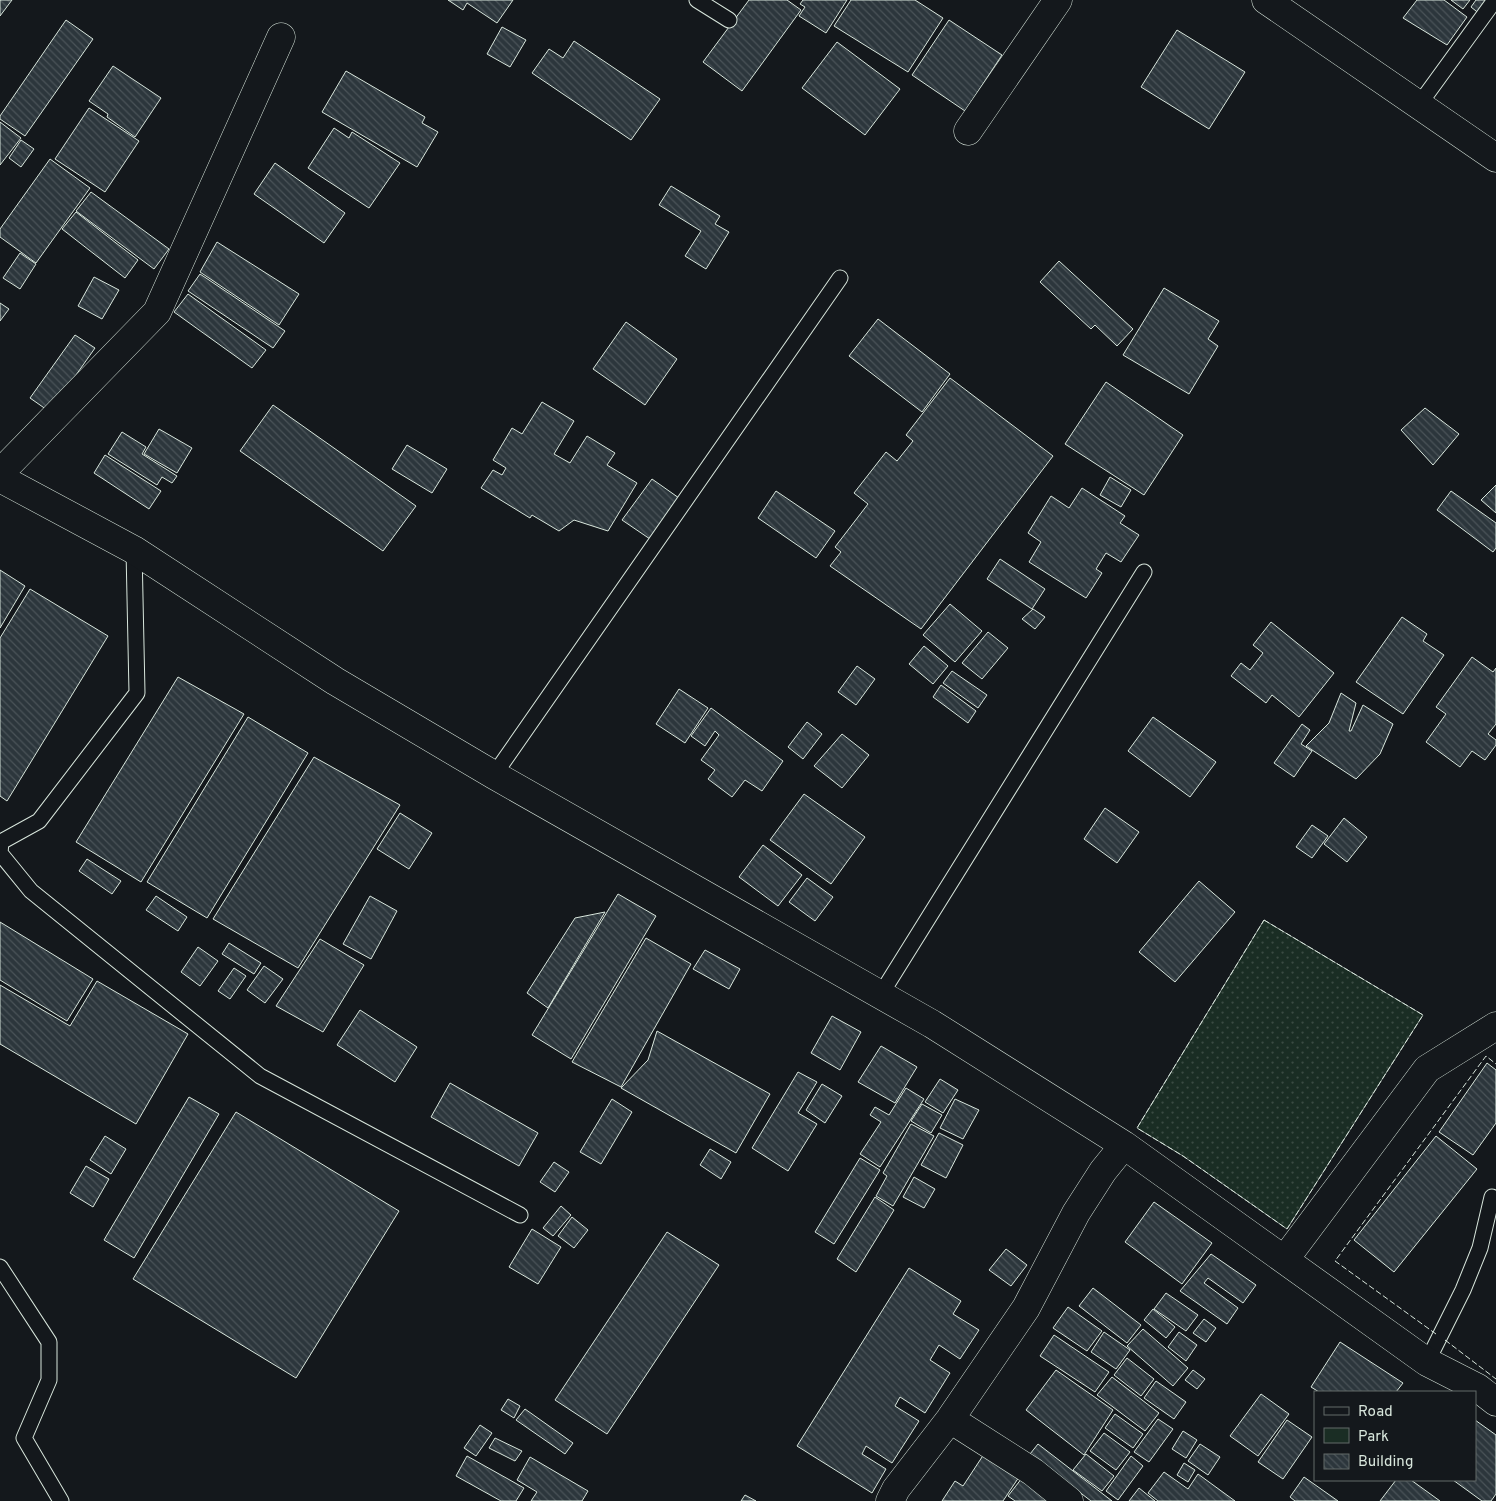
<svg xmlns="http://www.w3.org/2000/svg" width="1496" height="1501" font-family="Overpass,sans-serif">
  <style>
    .green { fill: url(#green-dots); stroke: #939e99 }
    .building { fill: url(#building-back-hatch); stroke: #d8e6dc }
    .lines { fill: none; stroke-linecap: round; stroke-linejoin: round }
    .service-casing { stroke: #d8e6dc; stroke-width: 17 }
    .minor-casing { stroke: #d8e6dc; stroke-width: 29 }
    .service { stroke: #14181c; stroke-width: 15 }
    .minor { stroke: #14181c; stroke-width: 28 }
    .fence { stroke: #d8e6dc; stroke-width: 1; stroke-dasharray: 6 2.5; stroke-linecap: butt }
  </style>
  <defs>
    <pattern id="green-dots" width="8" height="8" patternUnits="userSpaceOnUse" patternTransform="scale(1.25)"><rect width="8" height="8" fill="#1a2d24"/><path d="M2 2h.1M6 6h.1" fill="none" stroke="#3b4b43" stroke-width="1.8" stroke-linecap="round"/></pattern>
    <pattern id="building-back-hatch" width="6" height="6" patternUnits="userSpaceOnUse" patternTransform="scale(1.25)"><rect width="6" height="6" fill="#2c363c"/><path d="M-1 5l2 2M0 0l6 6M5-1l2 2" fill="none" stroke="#4a5358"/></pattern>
  </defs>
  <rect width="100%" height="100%" fill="#14181c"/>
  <path class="green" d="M 1264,920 L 1423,1015 L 1287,1229 L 1183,1156 L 1137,1128 Z"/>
  <path class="building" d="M 0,0 L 12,0 L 0,16 Z
    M 448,0 L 513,0 L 497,23 L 467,3 L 463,10 Z
    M 749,0 L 787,0 L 801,10 L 742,91 L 703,62 Z
    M 803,0 L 847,0 L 826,33 L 799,16 L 805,7 L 800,4 Z
    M 851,0 L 915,0 L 943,18 L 908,72 L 834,26 Z
    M 1417,0 L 1444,0 L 1467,17 L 1447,45 L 1403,18 Z
    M 1451,0 L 1470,0 L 1463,9 Z
    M 1476,0 L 1493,0 L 1481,15 L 1471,7 Z
    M 66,20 L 93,39 L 25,136 L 0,119 L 0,116 Z
    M 949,20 L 1002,55 L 965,111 L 912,75 Z
    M 502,27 L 526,40 L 510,67 L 487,54 Z
    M 1177,30 L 1245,72 L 1209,129 L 1141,87 Z
    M 574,41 L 660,99 L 631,140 L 532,73 L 549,49 L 563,58 Z
    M 837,42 L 900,89 L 865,135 L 802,88 Z
    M 113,66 L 161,98 L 135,137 L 107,117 L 108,114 L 89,101 Z
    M 346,71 L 425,117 L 422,123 L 438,132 L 417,167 L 322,112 Z
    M 89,108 L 139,141 L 105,192 L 55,159 Z
    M 0,122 L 21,138 L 0,165 Z
    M 334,128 L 349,138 L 352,132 L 400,163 L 369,208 L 308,168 Z
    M 21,140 L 34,149 L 21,167 L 9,158 Z
    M 50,159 L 90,188 L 36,263 L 0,237 L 0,229 Z
    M 275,163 L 345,213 L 324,243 L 254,194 Z
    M 671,186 L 720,216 L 715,224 L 729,232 L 706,269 L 685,256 L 701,231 L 659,205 Z
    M 91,192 L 169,249 L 154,269 L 76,211 Z
    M 76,212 L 138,260 L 125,278 L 62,229 Z
    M 217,242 L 299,294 L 279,325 L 200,272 Z
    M 20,253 L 36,264 L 20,289 L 3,278 Z
    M 1059,261 L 1133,329 L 1117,346 L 1095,325 L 1091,329 L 1040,282 Z
    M 200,274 L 285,331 L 273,348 L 188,291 Z
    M 94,277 L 119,290 L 102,319 L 78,306 Z
    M 1164,288 L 1219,321 L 1208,339 L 1218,346 L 1189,394 L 1123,355 Z
    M 188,294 L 266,350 L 252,368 L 174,312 Z
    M 0,303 L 9,309 L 0,321 Z
    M 878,319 L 950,374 L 922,412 L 849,356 Z
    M 626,322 L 677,359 L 645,405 L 593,369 Z
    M 75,335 L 95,348 L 50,412 L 30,398 Z
    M 950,378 L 1053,456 L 921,629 L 830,566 L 841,552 L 835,547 L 868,504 L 854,493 L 886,452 L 897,461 L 913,441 L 906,435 Z
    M 1106,382 L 1183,435 L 1144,495 L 1065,444 Z
    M 542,402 L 574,421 L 554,454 L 570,463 L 587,436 L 615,453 L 607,465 L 637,483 L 608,531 L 574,520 L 559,531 L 532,515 L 530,518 L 481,488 L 493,470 L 502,475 L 506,468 L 493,460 L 512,428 L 522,434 Z
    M 273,405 L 416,506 L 383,551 L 240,451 Z
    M 1425,408 L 1459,434 L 1433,465 L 1401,430 Z
    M 159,429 L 192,448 L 177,473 L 144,454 Z
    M 122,432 L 146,447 L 142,454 L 177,476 L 172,483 L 162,477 L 157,485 L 108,454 Z
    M 407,445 L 447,469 L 432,493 L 392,469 Z
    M 105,455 L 161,491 L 149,509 L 94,473 Z
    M 1110,477 L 1131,490 L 1121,507 L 1100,495 Z
    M 652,479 L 679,498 L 650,539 L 622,520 Z
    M 1496,485 L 1496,513 L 1481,500 Z
    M 1082,488 L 1125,516 L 1120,523 L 1139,535 L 1121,562 L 1106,553 L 1096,569 L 1102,573 L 1086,598 L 1029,562 L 1041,542 L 1028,533 L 1051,496 L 1069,508 Z
    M 776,491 L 835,531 L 816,558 L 758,518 Z
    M 1451,491 L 1496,523 L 1496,548 L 1493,552 L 1437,510 Z
    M 1000,559 L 1045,589 L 1032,609 L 987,579 Z
    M 0,570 L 25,586 L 0,628 Z
    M 30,589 L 108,636 L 7,801 L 0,796 L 0,638 Z
    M 950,604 L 982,631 L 955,662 L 923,635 Z
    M 1033,609 L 1045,617 L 1035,629 L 1022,619 Z
    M 1402,617 L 1427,634 L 1423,641 L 1444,655 L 1403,714 L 1356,682 Z
    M 1271,622 L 1334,673 L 1299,717 L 1272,695 L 1266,703 L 1231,676 L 1241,663 L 1250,670 L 1263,653 L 1253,645 Z
    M 988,632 L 1008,648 L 982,679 L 962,663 Z
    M 924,646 L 948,666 L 933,684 L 909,664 Z
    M 1472,657 L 1493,672 L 1496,668 L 1496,724 L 1488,734 L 1496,740 L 1496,745 L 1485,760 L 1472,751 L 1460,767 L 1426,742 L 1446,714 L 1436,707 Z
    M 857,666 L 875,679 L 856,705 L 838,692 Z
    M 952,671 L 987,695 L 978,708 L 943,683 Z
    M 178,677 L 244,714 L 141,882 L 76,842 Z
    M 941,685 L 976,711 L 968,723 L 933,697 Z
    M 679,689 L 708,708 L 685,743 L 656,724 Z
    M 1341,693 L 1356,703 L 1349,731 L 1351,731 L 1363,705 L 1393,724 L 1380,754 L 1356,779 L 1306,746 L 1329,723 Z
    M 711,708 L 783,761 L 762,791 L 745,780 L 732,797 L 708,779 L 715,770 L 701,760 L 719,735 L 715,731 L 705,746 L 691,736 Z
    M 248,717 L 308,753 L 207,918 L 147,882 Z
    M 1153,717 L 1216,762 L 1190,797 L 1128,751 Z
    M 807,722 L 822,734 L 803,759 L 788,747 Z
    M 1302,724 L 1310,730 L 1301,744 L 1312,751 L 1294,777 L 1274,763 Z
    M 842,734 L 869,755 L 842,788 L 814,766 Z
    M 314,757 L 400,805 L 298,968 L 213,919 Z
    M 804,794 L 865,837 L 831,884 L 770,840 Z
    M 1105,808 L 1139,832 L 1117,863 L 1084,839 Z
    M 400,813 L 432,833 L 409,869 L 377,849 Z
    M 1344,818 L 1367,837 L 1347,862 L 1324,844 Z
    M 1312,825 L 1328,836 L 1312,858 L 1296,847 Z
    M 763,845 L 802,875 L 778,906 L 739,877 Z
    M 87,859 L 121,881 L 112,894 L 79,871 Z
    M 807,878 L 833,897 L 815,921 L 789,902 Z
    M 1199,881 L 1235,912 L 1175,982 L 1139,952 Z
    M 618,894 L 656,916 L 571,1059 L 532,1035 Z
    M 156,896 L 187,917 L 178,931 L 146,910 Z
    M 370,896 L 397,911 L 371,959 L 343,944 Z
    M 605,912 L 548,1008 L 527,993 L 575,918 Z
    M 0,922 L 93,979 L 67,1021 L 0,980 Z
    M 646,938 L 691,964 L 621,1087 L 572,1062 Z
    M 320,939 L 364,965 L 323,1032 L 276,1006 Z
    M 229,943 L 261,963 L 254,974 L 222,954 Z
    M 198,947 L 218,961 L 200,986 L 181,972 Z
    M 705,950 L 740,969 L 729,989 L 693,969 Z
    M 264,966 L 283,979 L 265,1003 L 247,990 Z
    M 234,968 L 246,976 L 230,999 L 218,991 Z
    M 97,981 L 188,1034 L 136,1124 L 0,1044 L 0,985 L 70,1026 Z
    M 360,1010 L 417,1047 L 395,1082 L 337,1045 Z
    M 832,1016 L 861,1032 L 840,1070 L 811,1053 Z
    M 657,1031 L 770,1094 L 736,1153 L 621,1088 L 648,1060 Z
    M 881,1046 L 917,1067 L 895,1103 L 858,1082 Z
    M 1487,1063 L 1496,1070 L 1496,1123 L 1473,1155 L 1439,1132 Z
    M 798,1072 L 817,1082 L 798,1113 L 817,1124 L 788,1171 L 752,1148 Z
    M 940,1079 L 958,1090 L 943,1113 L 925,1102 Z
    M 450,1083 L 538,1133 L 519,1166 L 431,1117 Z
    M 822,1084 L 842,1096 L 825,1123 L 806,1110 Z
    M 906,1088 L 924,1099 L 880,1167 L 860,1154 L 881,1122 L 870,1115 L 875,1107 L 889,1115 Z
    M 189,1097 L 219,1114 L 134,1258 L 104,1240 Z
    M 612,1099 L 632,1112 L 601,1164 L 580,1152 Z
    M 955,1099 L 979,1110 L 963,1139 L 940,1128 Z
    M 922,1104 L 942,1115 L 931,1133 L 911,1121 Z
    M 236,1112 L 399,1211 L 296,1378 L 133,1279 Z
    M 911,1124 L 934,1136 L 893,1206 L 876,1196 L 887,1176 L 883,1173 Z
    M 939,1133 L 963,1145 L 946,1178 L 921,1165 Z
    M 105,1136 L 126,1149 L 111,1174 L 90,1160 Z
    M 1436,1136 L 1477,1169 L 1394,1272 L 1354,1240 Z
    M 710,1149 L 731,1162 L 721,1179 L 700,1165 Z
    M 860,1158 L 880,1170 L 834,1244 L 815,1232 Z
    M 554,1162 L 569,1172 L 555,1192 L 540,1182 Z
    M 86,1166 L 109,1179 L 93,1207 L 70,1193 Z
    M 914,1177 L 935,1189 L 924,1208 L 903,1197 Z
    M 875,1197 L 894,1210 L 856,1272 L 837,1259 Z
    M 1154,1202 L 1212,1243 L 1182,1284 L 1125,1242 Z
    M 561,1206 L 571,1215 L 553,1236 L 543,1228 Z
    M 572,1217 L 588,1230 L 574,1248 L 558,1236 Z
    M 532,1229 L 561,1247 L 538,1284 L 509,1267 Z
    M 667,1232 L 719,1265 L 607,1434 L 555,1400 Z
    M 1006,1249 L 1027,1265 L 1011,1286 L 989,1270 Z
    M 1211,1254 L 1256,1285 L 1243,1303 L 1208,1278 L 1204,1283 L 1238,1308 L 1227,1324 L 1180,1291 Z
    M 909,1268 L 961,1301 L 953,1314 L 979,1330 L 960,1359 L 939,1345 L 930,1360 L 950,1373 L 925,1413 L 900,1397 L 895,1406 L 919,1421 L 892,1463 L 866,1446 L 862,1454 L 886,1469 L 872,1493 L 797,1446 Z
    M 1093,1288 L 1141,1325 L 1127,1343 L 1079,1306 Z
    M 1166,1293 L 1198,1315 L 1186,1331 L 1154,1309 Z
    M 1068,1307 L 1102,1331 L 1087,1351 L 1053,1328 Z
    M 1153,1309 L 1175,1327 L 1166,1338 L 1144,1320 Z
    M 1204,1319 L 1216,1328 L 1206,1342 L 1193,1333 Z
    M 1143,1329 L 1188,1368 L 1173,1386 L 1127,1346 Z
    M 1104,1332 L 1130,1350 L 1116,1369 L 1091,1352 Z
    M 1179,1332 L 1197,1345 L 1186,1361 L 1168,1347 Z
    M 1054,1335 L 1109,1372 L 1095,1392 L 1040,1356 Z
    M 1340,1342 L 1403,1383 L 1396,1392 L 1319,1392 L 1311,1387 Z
    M 1127,1358 L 1154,1379 L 1141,1396 L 1114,1375 Z
    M 1056,1370 L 1113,1410 L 1084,1455 L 1026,1410 Z
    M 1193,1370 L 1205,1379 L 1197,1389 L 1185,1380 Z
    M 1112,1377 L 1159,1413 L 1145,1431 L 1097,1395 Z
    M 1156,1381 L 1186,1402 L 1174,1419 L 1144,1398 Z
    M 1261,1394 L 1289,1414 L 1258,1456 L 1230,1436 Z
    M 508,1399 L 520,1406 L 514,1418 L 501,1410 Z
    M 525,1409 L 573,1443 L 565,1454 L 516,1420 Z
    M 1115,1414 L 1143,1434 L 1133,1448 L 1105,1428 Z
    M 1158,1419 L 1173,1429 L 1149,1462 L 1134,1452 Z
    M 1287,1420 L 1312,1437 L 1283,1479 L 1258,1462 Z
    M 1475,1420 L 1496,1435 L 1496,1494 L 1491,1501 L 1482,1501 L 1453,1480 L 1475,1480 Z
    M 480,1425 L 492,1433 L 476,1456 L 464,1448 Z
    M 1183,1431 L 1197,1440 L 1186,1458 L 1172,1449 Z
    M 1104,1433 L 1130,1452 L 1116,1470 L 1090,1451 Z
    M 495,1438 L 522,1451 L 515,1461 L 489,1448 Z
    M 1038,1444 L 1112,1501 L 1091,1501 L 1030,1454 Z
    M 1200,1444 L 1220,1457 L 1208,1475 L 1188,1461 Z
    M 986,1451 L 1021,1474 L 1003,1501 L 942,1501 L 955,1481 L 963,1486 Z
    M 1086,1454 L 1114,1476 L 1102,1491 L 1073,1470 Z
    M 467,1456 L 524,1488 L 516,1501 L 501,1501 L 456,1476 Z
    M 1131,1456 L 1143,1466 L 1118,1500 L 1106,1491 Z
    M 530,1457 L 588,1491 L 582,1501 L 531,1501 L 537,1492 L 517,1480 Z
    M 1184,1463 L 1195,1470 L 1188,1482 L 1177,1475 Z
    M 1164,1472 L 1188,1489 L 1198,1474 L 1235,1501 L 1158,1501 L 1148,1493 Z
    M 1304,1477 L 1338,1501 L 1295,1501 L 1290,1497 Z
    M 1022,1478 L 1053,1501 L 1015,1501 L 1008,1496 Z
    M 1396,1480 L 1411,1480 L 1440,1501 L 1380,1501 Z
    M 1139,1488 L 1155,1501 L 1129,1501 Z
    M 745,1495 L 756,1501 L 741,1501 Z"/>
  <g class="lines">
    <g class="service-casing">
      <path id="service" d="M 697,0 L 729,20
        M 1418,106 L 1495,0
        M 134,550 L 137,693 L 39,821 L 1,842 L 0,853 L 31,891 L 260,1076 L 520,1215
        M 494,775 L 840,278
        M 881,994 L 1144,572
        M 0,1267 L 49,1342 L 49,1380 L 24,1438 L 61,1501
        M 1427,1362 L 1463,1290 L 1480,1248 L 1492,1197"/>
    </g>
    <g class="minor-casing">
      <path id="minor" d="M 1266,0 L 1496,158
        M 968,131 L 1058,0
        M 0,473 L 157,312 L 281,37
        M 0,478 L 134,550 L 335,681 L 494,775 L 932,1024 L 1124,1145 L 1103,1171 L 1076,1213 L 1026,1308 L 950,1419 L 896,1489 L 890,1501
        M 1124,1145 L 1427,1362 L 1478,1388 L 1496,1402
        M 1285,1259 L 1427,1069 L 1496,1026
        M 950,1419 L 1033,1472 L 1069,1501"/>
    </g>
    <use href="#service" class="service"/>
    <use href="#minor" class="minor"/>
    <path class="fence" d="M 1264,920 L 1423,1015 L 1287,1229 L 1183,1156 L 1137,1128 Z
      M 1436,1334 L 1335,1261 L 1486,1056 L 1496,1064
      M 1445,1340 L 1496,1379"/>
  </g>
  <rect x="1314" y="1391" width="162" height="90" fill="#14181c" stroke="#626a69"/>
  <rect x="1324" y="1407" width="25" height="8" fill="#14181c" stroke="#626a69"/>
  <text x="1358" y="1416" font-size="15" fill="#d8e6dc">Road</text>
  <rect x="1324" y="1428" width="25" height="15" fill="#1a2d24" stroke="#626a69"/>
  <text x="1358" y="1441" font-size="15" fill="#d8e6dc">Park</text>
  <rect x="1324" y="1454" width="25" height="15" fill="url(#building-back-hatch)" stroke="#626a69"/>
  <text x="1358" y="1466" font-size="15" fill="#d8e6dc">Building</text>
</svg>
